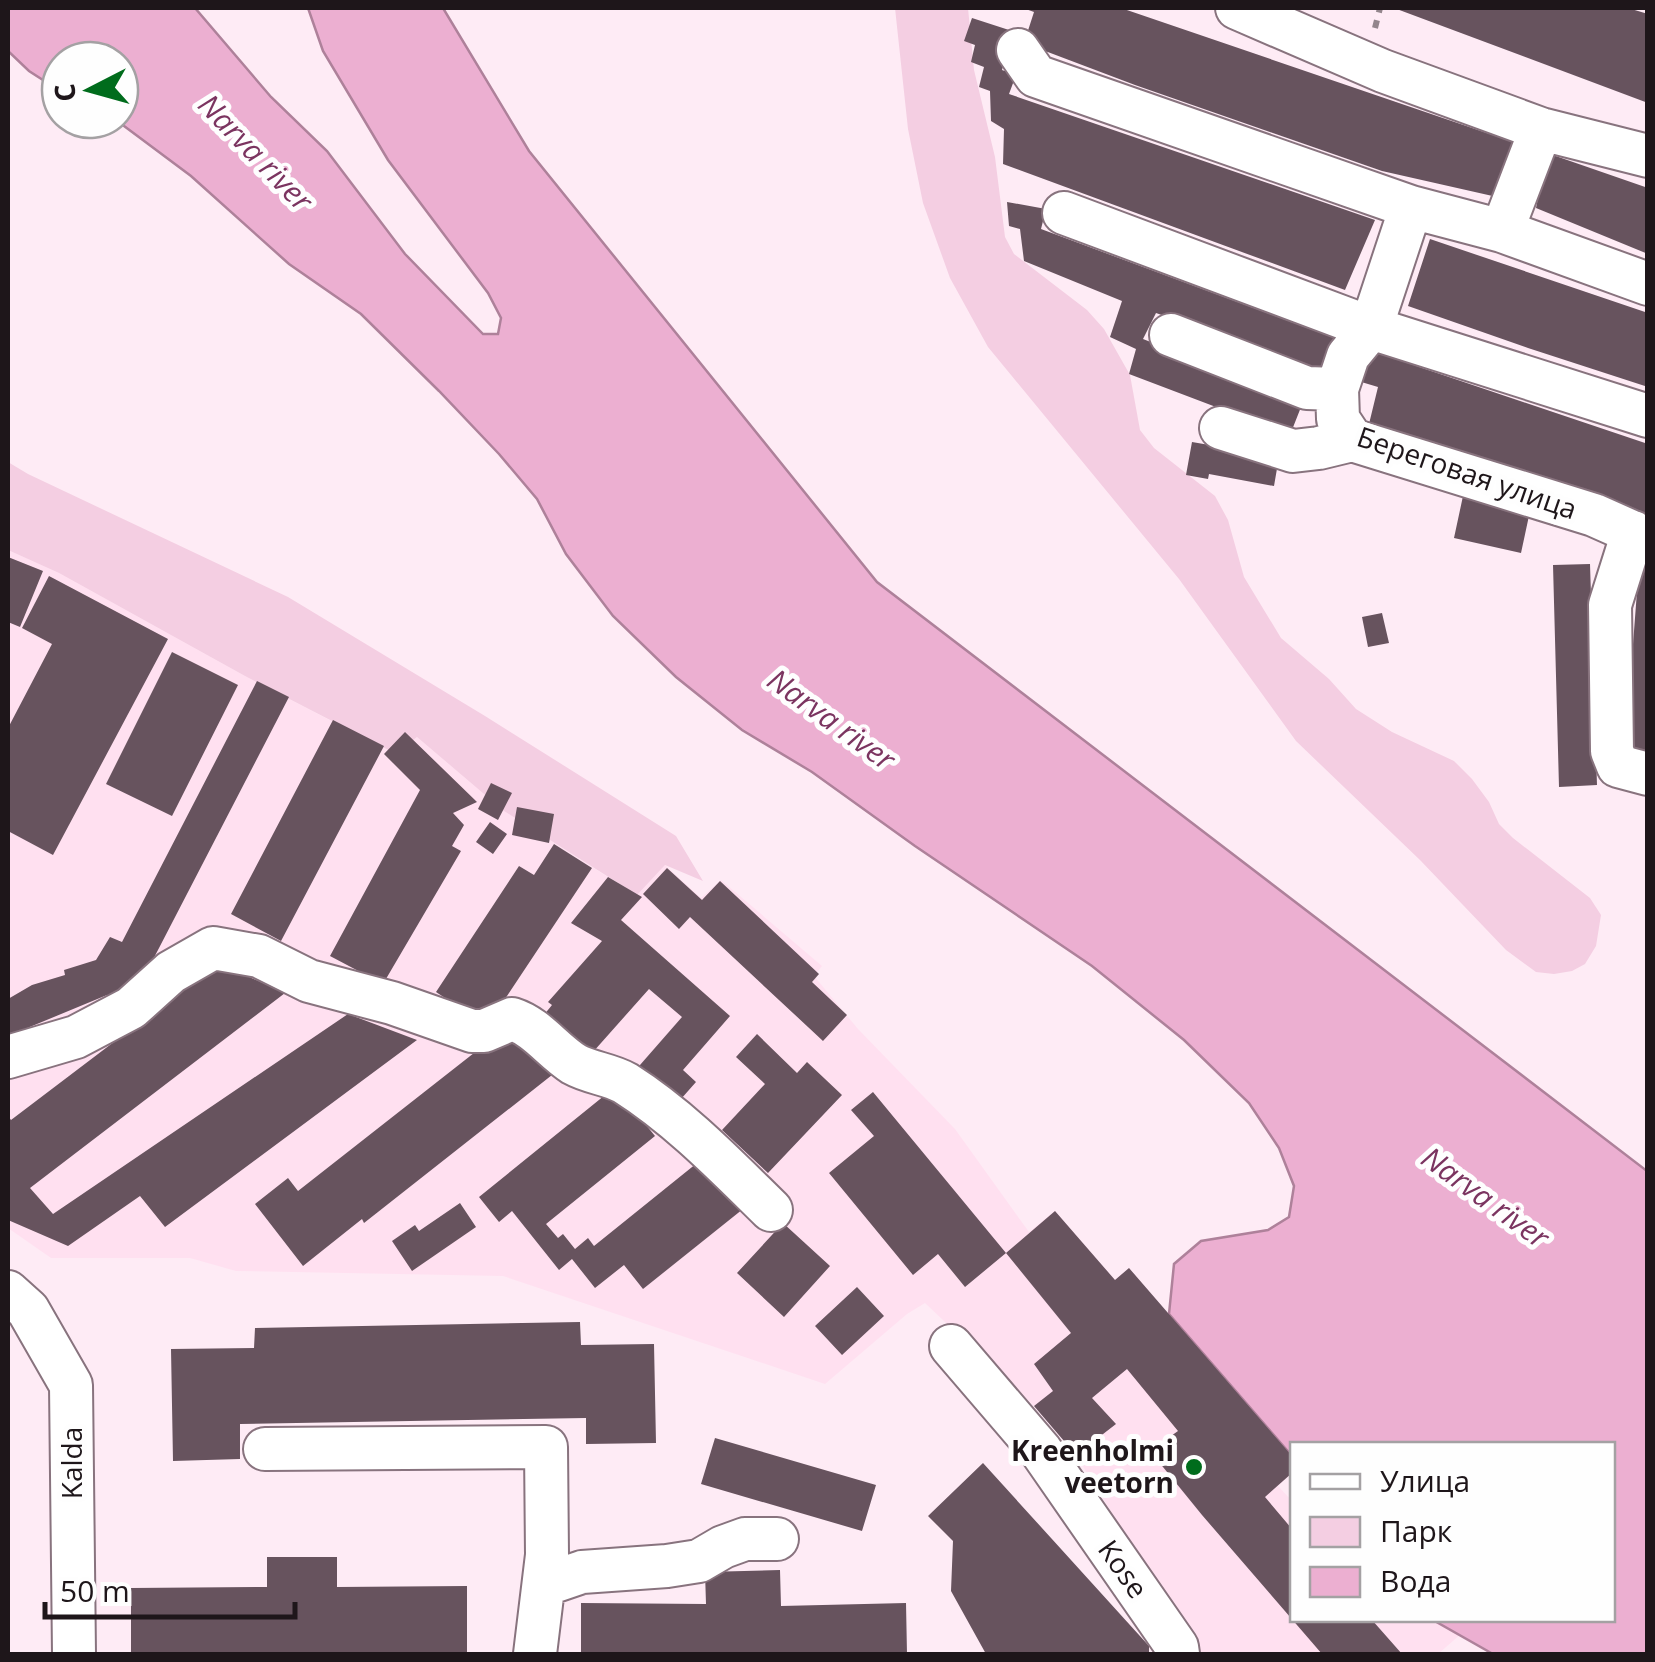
<svg xmlns="http://www.w3.org/2000/svg" width="1655" height="1662" font-family="'Open Sans',sans-serif">
  <style>
    .built { fill: #ffe0f0 }
    .green { fill: #f4cee2 }
    .water { fill: #ecafd1; stroke: #ae819a; stroke-width: 2.5 }
    .building { fill: #67535e }
    .lines { fill: none; stroke-linecap: round; stroke-linejoin: round }
    .minor-casing { stroke: #88737e; stroke-width: 46 }
    .path { stroke: #93858c; stroke-width: 6; stroke-dasharray: 8 8; stroke-linecap: butt }
    .minor { stroke: #fff; stroke-width: 42 }
    .poi-dot { fill: #006c1c; stroke: #fefefe; stroke-width: 4 }
    .labels { text-anchor: middle; stroke-width: 10; stroke-linejoin: round; paint-order: stroke }
    .street-label { font-size: 28px; fill: #1e161a; stroke: #fefefe }
    .poi-label { font-size: 28px; font-weight: bold; fill: #1e161a; stroke: #fefefe; text-anchor: end }
    .water-label { font-size: 30px; font-style: italic; fill: #7b3460; stroke: #fefefe }
  </style>
  <rect width="100%" height="100%" fill="#feebf5"/>
  <path class="built" d="M 8,550 L 59,573 L 245,676 L 395,754 L 417,737 L 504,811 L 636,895 L 665,865 L 701,898 L 721,880 L 822,966 L 814,976 L 858,1029 L 955,1129 L 1029,1232 L 1055,1211 L 1115,1280 L 1129,1268 L 1292,1456 L 1292,1473 L 1278,1486 L 1292,1501 L 1292,1620 L 1433,1620 L 1461,1634 L 1438,1654 L 1199,1654 L 1076,1455 L 1034,1406 L 925,1303 L 907,1314 L 825,1384 L 503,1276 L 236,1271 L 190,1258 L 51,1258 L 8,1228 Z"/>
  <path class="green" d="M 895,8 L 968,8 L 974,70 L 995,157 L 1005,237 L 1014,254 L 1087,310 L 1104,329 L 1130,375 L 1140,430 L 1154,448 L 1215,496 L 1228,520 L 1244,577 L 1281,638 L 1329,679 L 1356,709 L 1392,732 L 1454,761 L 1472,779 L 1489,802 L 1499,824 L 1513,838 L 1590,898 L 1601,915 L 1596,946 L 1585,964 L 1572,971 L 1554,974 L 1536,972 L 1506,950 L 1420,860 L 1296,741 L 1179,579 L 988,347 L 950,278 L 923,203 L 908,129 Z
    M 8,462 L 28,474 L 288,597 L 485,716 L 676,836 L 703,881 L 665,865 L 637,895 L 504,811 L 417,737 L 396,754 L 245,676 L 59,573 L 8,550 Z"/>
  <path class="water" d="M 8,8 L 195,8 L 271,97 L 327,151 L 405,254 L 483,334 L 498,334 L 501,318 L 488,293 L 388,160 L 323,51 L 308,8 L 443,8 L 529,151 L 877,582 L 1647,1171 L 1647,1654 L 1493,1654 L 1433,1620 L 1612,1620 L 1612,1444 L 1292,1444 L 1292,1456 L 1169,1314 L 1174,1264 L 1201,1241 L 1268,1230 L 1289,1217 L 1294,1186 L 1279,1148 L 1249,1103 L 1184,1040 L 1092,966 L 915,846 L 812,772 L 742,730 L 676,677 L 613,616 L 566,554 L 537,499 L 499,454 L 439,391 L 361,314 L 289,264 L 191,176 L 116,120 L 120,120 L 120,60 L 60,60 L 60,91 L 29,71 L 8,51 Z"/>
  <path class="building" d="M 1023,8 L 1121,8 L 1522,145 L 1497,197 L 1382,171 L 1135,85 L 1024,43 L 1034,12 Z
    M 1394,8 L 1628,8 L 1648,14 L 1648,103 Z
    M 972,18 L 1009,30 L 1003,50 L 1007,53 L 1002,70 L 1016,75 L 1009,94 L 1375,220 L 1345,290 L 1003,164 L 1004,129 L 991,121 L 990,91 L 979,87 L 984,67 L 971,62 L 975,45 L 964,41 Z
    M 1547,153 L 1648,188 L 1648,254 L 1536,208 Z
    M 1007,202 L 1046,209 L 1041,229 L 1337,339 L 1326,372 L 1156,313 L 1143,339 L 1303,402 L 1290,435 L 1129,374 L 1136,349 L 1110,337 L 1122,301 L 1024,261 L 1020,229 L 1009,226 Z
    M 1430,239 L 1648,313 L 1648,387 L 1528,348 L 1408,306 Z
    M 1369,350 L 1648,444 L 1648,515 L 1369,424 L 1378,387 L 1358,381 Z
    M 1192,442 L 1279,457 L 1274,486 L 1209,474 L 1208,479 L 1186,475 Z
    M 1463,496 L 1530,511 L 1521,553 L 1454,538 Z
    M 8,557 L 43,571 L 20,627 L 8,622 Z
    M 1590,564 L 1597,785 L 1559,787 L 1553,565 Z
    M 1639,565 L 1648,566 L 1648,752 L 1625,750 Z
    M 49,576 L 168,639 L 53,855 L 8,831 L 8,728 L 52,644 L 22,628 Z
    M 1382,613 L 1389,643 L 1368,647 L 1362,617 Z
    M 172,652 L 238,685 L 172,816 L 106,784 Z
    M 257,681 L 289,697 L 144,977 L 110,1001 L 107,995 L 8,1036 L 8,999 L 32,985 L 65,975 L 64,970 L 96,960 L 110,937 L 122,942 Z
    M 333,720 L 384,746 L 281,941 L 231,914 Z
    M 405,732 L 477,802 L 453,813 L 464,825 L 452,846 L 461,851 L 383,984 L 330,956 L 420,790 L 384,754 Z
    M 491,783 L 512,793 L 498,820 L 478,809 Z
    M 517,807 L 554,814 L 549,843 L 512,835 Z
    M 490,822 L 507,834 L 493,854 L 476,842 Z
    M 554,844 L 592,868 L 487,1026 L 436,992 L 519,866 L 534,875 Z
    M 667,868 L 702,900 L 720,881 L 819,974 L 812,982 L 847,1015 L 823,1041 L 690,917 L 679,929 L 643,894 Z
    M 608,877 L 642,897 L 621,920 L 730,1016 L 683,1070 L 696,1082 L 673,1108 L 633,1073 L 682,1017 L 649,989 L 585,1061 L 539,1021 L 552,1005 L 548,1002 L 602,941 L 571,923 Z
    M 218,963 L 285,993 L 30,1188 L 53,1214 L 348,1014 L 417,1040 L 165,1227 L 140,1196 L 68,1246 L 8,1220 L 8,1116 L 11,1120 Z
    M 511,1024 L 552,1075 L 364,1223 L 362,1219 L 303,1266 L 255,1204 L 288,1178 L 298,1191 Z
    M 757,1034 L 797,1073 L 807,1062 L 842,1095 L 768,1173 L 722,1130 L 765,1084 L 736,1057 Z
    M 615,1087 L 655,1136 L 546,1224 L 558,1238 L 563,1234 L 575,1249 L 588,1238 L 594,1246 L 702,1159 L 743,1209 L 643,1289 L 624,1265 L 595,1288 L 572,1259 L 559,1270 L 512,1211 L 499,1222 L 479,1197 Z
    M 873,1092 L 1006,1253 L 965,1287 L 938,1254 L 913,1275 L 829,1173 L 874,1136 L 851,1110 Z
    M 460,1203 L 476,1227 L 412,1271 L 392,1241 L 415,1225 L 419,1231 Z
    M 1055,1211 L 1115,1280 L 1129,1268 L 1292,1456 L 1292,1473 L 1265,1497 L 1292,1529 L 1292,1620 L 1372,1620 L 1402,1654 L 1322,1654 L 1202,1515 L 1150,1451 L 1178,1431 L 1127,1369 L 1092,1398 L 1116,1424 L 1076,1455 L 1034,1406 L 1053,1391 L 1034,1364 L 1071,1333 L 1006,1253 Z
    M 783,1223 L 830,1266 L 784,1317 L 737,1273 Z
    M 857,1287 L 884,1316 L 842,1355 L 815,1326 Z
    M 580,1322 L 581,1345 L 654,1344 L 656,1443 L 586,1444 L 586,1418 L 240,1424 L 240,1459 L 173,1461 L 171,1349 L 254,1348 L 255,1328 Z
    M 715,1438 L 876,1485 L 862,1531 L 701,1484 Z
    M 983,1463 L 1149,1646 L 1149,1654 L 986,1654 L 951,1591 L 953,1541 L 928,1516 Z
    M 267,1557 L 337,1557 L 337,1587 L 467,1586 L 467,1654 L 131,1654 L 131,1588 L 267,1587 Z
    M 780,1570 L 781,1606 L 906,1603 L 907,1654 L 581,1654 L 581,1603 L 706,1604 L 705,1572 Z"/>
  <g class="lines">
    <g class="minor-casing">
      <path id="minor" d="M 1237,8 L 1383,71 L 1541,129 L 1648,156
        M 1018,50 L 1036,76 L 1411,207 L 1502,231 L 1648,284
        M 1411,207 L 1371,328 L 1348,356 L 1337,389 L 1338,419 L 1352,440 L 1594,515 L 1648,539
        M 1064,213 L 1371,328 L 1648,416
        M 1502,231 L 1541,129
        M 1171,335 L 1307,388 L 1337,389
        M 1221,428 L 1293,451 L 1319,448 L 1352,440
        M 1633,532 L 1610,605 L 1612,751 L 1618,766 L 1648,774
        M 8,1057 L 76,1037 L 131,1008 L 171,972 L 213,948 L 259,956 L 309,981 L 392,1003 L 472,1031 L 484,1031 L 512,1019 C 537,1027 552,1050 574,1064 C 590,1073 609,1074 625,1083 C 680,1118 725,1165 771,1210
        M 8,1292 L 28,1310 L 71,1385 L 74,1654
        M 951,1346 L 1041,1451 L 1177,1647 L 1178,1654
        M 265,1449 L 546,1447 L 547,1555 L 535,1654
        M 544,1585 L 582,1572 L 667,1566 L 699,1561 L 723,1547 L 745,1539 L 777,1539"/>
    </g>
    <path class="path" d="M 1375,28 L 1380,8"/>
    <use href="#minor" class="minor"/>
  </g>
  <circle class="poi-dot" cx="1194" cy="1467" r="10"/>
  <g class="labels">
    <g class="street-label">
      <text transform="translate(1467 473) rotate(19)" y="10">Береговая улица</text>
      <text transform="translate(72 1463) rotate(-90)" y="10">Kalda</text>
      <text transform="translate(1123 1569) rotate(55)" y="10">Kose</text>
    </g>
    <g class="poi-label">
      <text x="1174" y="1461">Kreenholmi<tspan x="1174" dy="32">veetorn</tspan></text>
    </g>
    <g class="water-label">
      <text transform="translate(255 153) rotate(46)" y="10">Narva river</text>
      <text transform="translate(831 720) rotate(36)" y="10">Narva river</text>
      <text transform="translate(1485 1198) rotate(36)" y="10">Narva river</text>
    </g>
  </g>
  <rect width="1655" height="1662" fill="none" stroke="#1e161a" stroke-width="20"/>
  <rect x="1290" y="1442" width="325" height="180" fill="#fefefe" stroke="#a4a1a3" stroke-width="2.5"/>
  <rect x="1310" y="1474" width="50" height="15" fill="#ffffff" stroke="#a4a1a3" stroke-width="2.5"/>
  <text x="1380" y="1492" font-size="30" fill="#1e161a">Улица</text>
  <rect x="1310" y="1517" width="50" height="30" fill="#f4cee2" stroke="#a4a1a3" stroke-width="2.5"/>
  <text x="1380" y="1542" font-size="30" fill="#1e161a">Парк</text>
  <rect x="1310" y="1567" width="50" height="30" fill="#ecafd1" stroke="#a4a1a3" stroke-width="2.5"/>
  <text x="1380" y="1592" font-size="30" fill="#1e161a">Вода</text>
  <g transform="translate(90 90) rotate(264)"><circle r="48" fill="#fefefe" stroke="#a4a1a3" stroke-width="2.5"/>
  <path d="M0-8L18 38L0 25L-18 38Z" fill="#006c1c"/>
  <text y="-15" font-size="28" font-weight="bold" text-anchor="middle" fill="#1e161a">С</text>
  </g>
  <path d="M45 1602v15h250v-15" fill="none" stroke="#1e161a" stroke-width="5"/>
  <text x="60" y="1602" font-size="30" fill="#1e161a" stroke="#fefefe" stroke-width="8" paint-order="stroke">50 m</text>
</svg>
